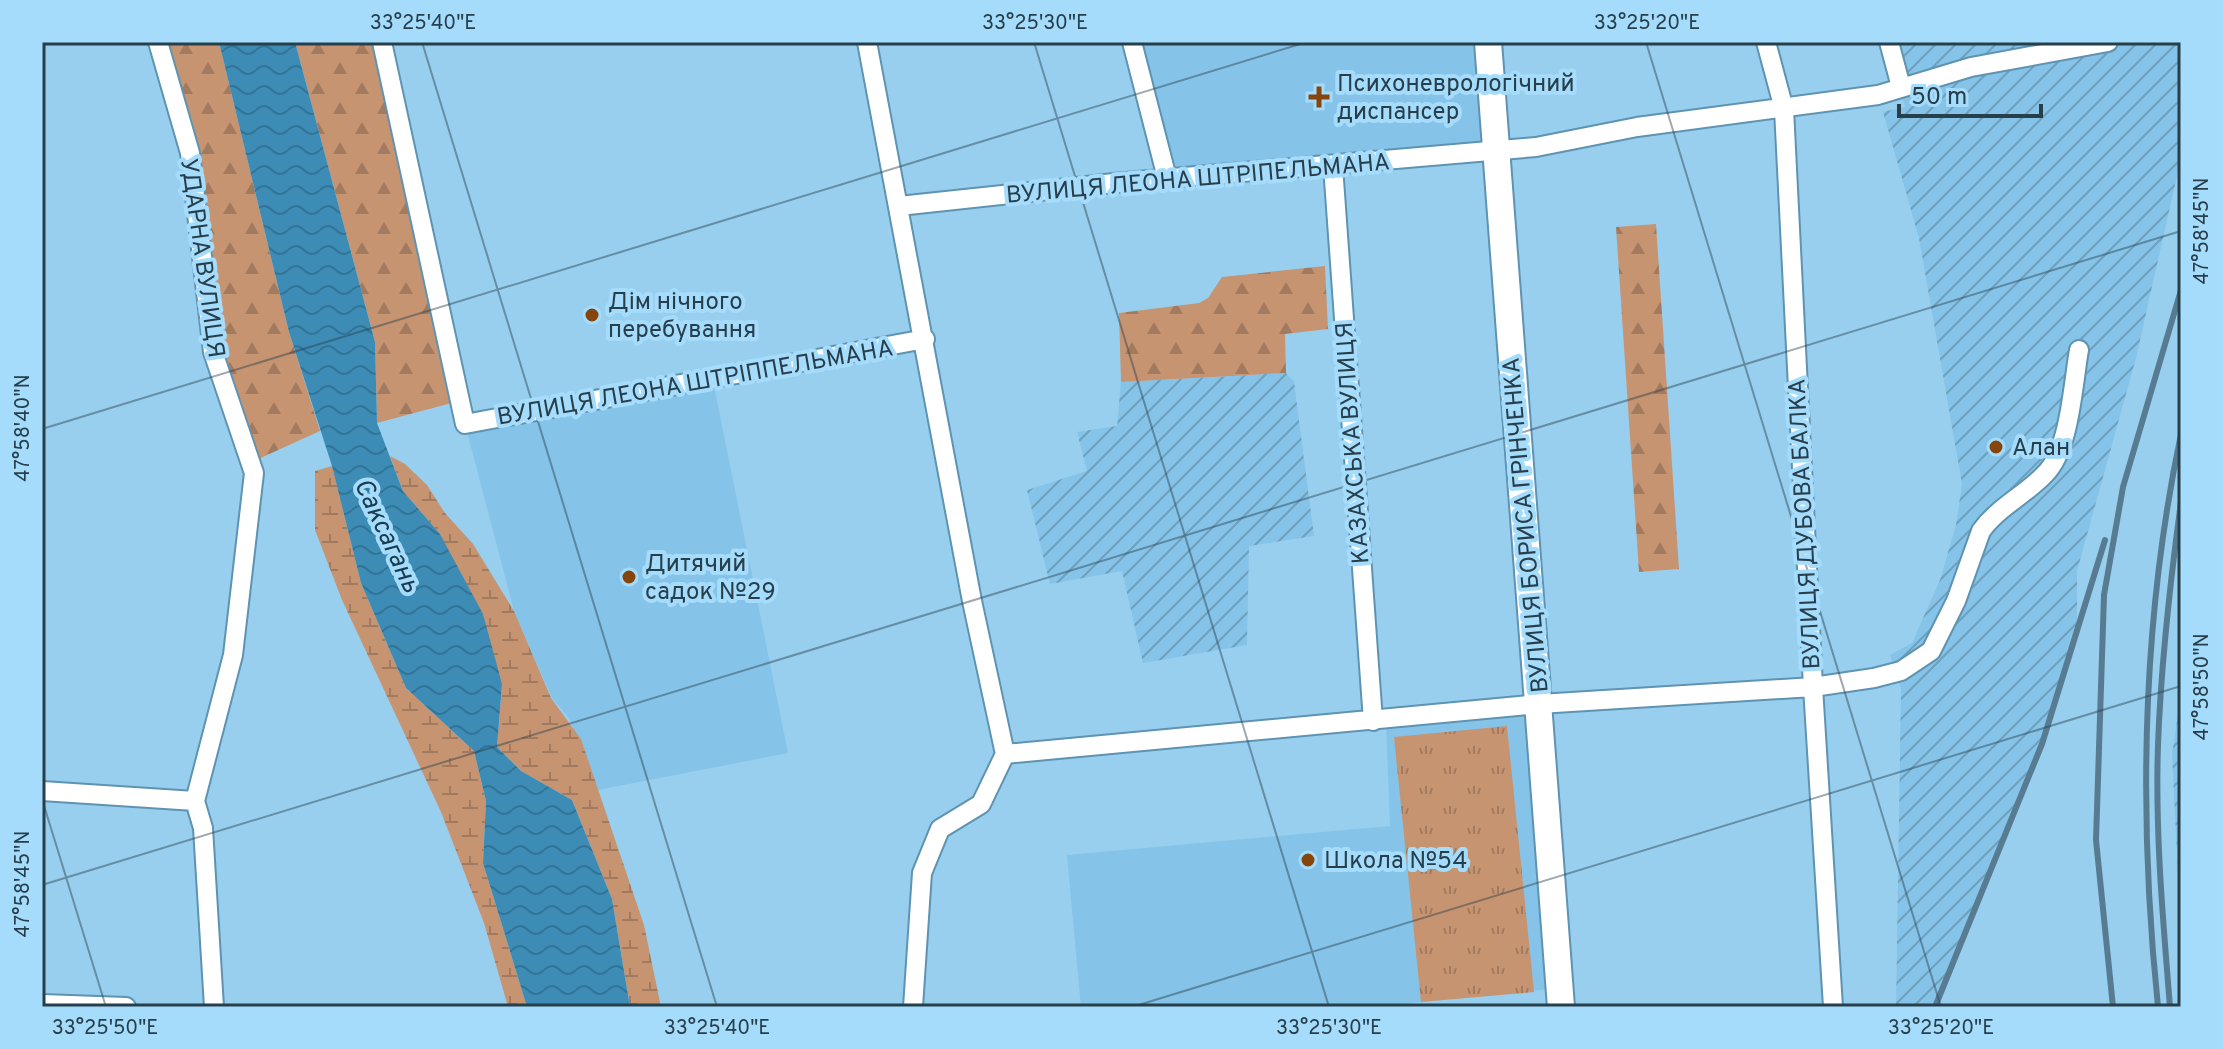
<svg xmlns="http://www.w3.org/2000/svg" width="2223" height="1049" font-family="Overpass,sans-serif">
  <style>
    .built { fill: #85c3e8 }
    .industrial { fill: url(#industrial-furrows) }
    .forest { fill: url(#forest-firs) }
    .wetland { fill: url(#wetland-marsh) }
    .park { fill: url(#park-tufts) }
    .water { fill: url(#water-waves) }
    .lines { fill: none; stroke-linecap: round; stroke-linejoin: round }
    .street-casing { stroke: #5e93b1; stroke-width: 22 }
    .secondary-casing { stroke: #5e93b1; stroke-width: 30 }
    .street { stroke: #fff; stroke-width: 18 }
    .secondary { stroke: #fff; stroke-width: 26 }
    .rail { stroke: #577c91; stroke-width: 6 }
    .ticks { fill: none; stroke: #273e4b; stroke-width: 2; stroke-opacity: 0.45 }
    .poi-dot { fill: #85450d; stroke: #a5dcfc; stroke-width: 3 }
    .labels { text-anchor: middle; stroke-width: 8; stroke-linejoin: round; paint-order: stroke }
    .poi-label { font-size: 24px; fill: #273e4b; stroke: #a5dcfc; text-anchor: start }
    .street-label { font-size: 24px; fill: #273e4b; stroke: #a5dcfc }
    .water-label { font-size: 26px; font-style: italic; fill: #183b4e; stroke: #a5dcfc }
    .neatline { fill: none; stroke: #273e4b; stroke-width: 3 }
    .ticks-label { font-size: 20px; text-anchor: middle; fill: #273e4b }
  </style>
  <defs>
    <pattern id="industrial-furrows" width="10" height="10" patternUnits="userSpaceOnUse" patternTransform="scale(2)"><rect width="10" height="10" fill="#85c3e8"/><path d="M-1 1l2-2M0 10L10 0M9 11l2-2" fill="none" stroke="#6da0be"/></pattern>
    <pattern id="forest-firs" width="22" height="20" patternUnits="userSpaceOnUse" patternTransform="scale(2)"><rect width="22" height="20" fill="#c79471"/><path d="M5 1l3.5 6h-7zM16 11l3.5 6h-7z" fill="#a27a5f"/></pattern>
    <pattern id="wetland-marsh" width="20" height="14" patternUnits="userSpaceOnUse" patternTransform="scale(2)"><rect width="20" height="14" fill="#c79471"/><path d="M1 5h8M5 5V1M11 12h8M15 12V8" fill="none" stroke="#a27a5f"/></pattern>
    <pattern id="park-tufts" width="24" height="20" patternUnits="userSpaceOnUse" patternTransform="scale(2)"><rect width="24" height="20" fill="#c79471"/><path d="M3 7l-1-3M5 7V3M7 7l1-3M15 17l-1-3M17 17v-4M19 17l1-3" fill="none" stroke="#a27a5f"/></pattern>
    <pattern id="water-waves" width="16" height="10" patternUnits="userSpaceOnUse" patternTransform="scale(2)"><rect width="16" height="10" fill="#3c8cb6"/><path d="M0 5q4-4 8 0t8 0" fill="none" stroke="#327496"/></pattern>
  </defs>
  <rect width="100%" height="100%" fill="#98cfef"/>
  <path class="built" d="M 1132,42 L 1488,42 L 1497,152 L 1167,178 Z
    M 713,381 L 788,753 L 598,790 L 569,718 L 552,698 L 514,611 L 465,424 Z
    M 1539,704 L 1560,988 L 1371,1007 L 1081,1007 L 1067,855 L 1390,826 L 1386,721 Z"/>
  <path class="industrial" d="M 1889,42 L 2181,42 L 2181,158 L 2136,358 L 2077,571 L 2077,638 L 2042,744 L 1935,1007 L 1896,1007 L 1901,689 L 1890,655 L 1912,643 L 1940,580 L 1956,525 L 1962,484 L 1919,238 L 1883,112 L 1905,107 Z
    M 1286,373 L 1294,382 L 1314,536 L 1249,546 L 1247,645 L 1143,663 L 1122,571 L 1050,584 L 1027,490 L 1087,471 L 1077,432 L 1117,426 L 1121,382 Z
    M 2181,694 L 2181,935 L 2172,754 Z"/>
  <path class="forest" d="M 158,42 L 219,42 L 289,332 L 320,431 L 252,462 L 224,392 L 190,153 Z
    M 295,42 L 382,42 L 459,401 L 377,423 L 375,342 Z
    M 1656,224 L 1679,569 L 1639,572 L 1616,227 Z
    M 1325,266 L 1328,329 L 1285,334 L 1286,373 L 1121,382 L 1119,313 L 1199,303 L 1208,298 L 1222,277 Z"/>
  <path class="wetland" d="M 390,456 L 405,464 L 427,485 L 445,513 L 473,544 L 514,611 L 551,698 L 581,739 L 644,925 L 661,1007 L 630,1007 L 612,899 L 572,800 L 521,771 L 497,747 L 502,684 L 440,534 L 403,491 Z
    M 332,466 L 361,583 L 406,688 L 474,751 L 486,801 L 483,863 L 527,1007 L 508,1007 L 484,923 L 441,812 L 342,600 L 315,530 L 315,471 Z"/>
  <path class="park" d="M 1507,726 L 1534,992 L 1421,1002 L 1394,737 Z"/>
  <path class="water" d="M 219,42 L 295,42 L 375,342 L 377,423 L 403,491 L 440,534 L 483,614 L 502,684 L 497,747 L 521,771 L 572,800 L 612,899 L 630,1007 L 527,1007 L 483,863 L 486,801 L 474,751 L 406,688 L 361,583 L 332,466 L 289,332 Z"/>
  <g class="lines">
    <g class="street-casing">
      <path id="street" d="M 158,42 L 190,153 L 213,352 L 254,473 L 233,655 L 195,801 L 203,828 L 214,1007
        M 382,42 L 465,424 L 925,339
        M 867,42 L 972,601 L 1005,754 L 981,804 L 940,829 L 922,873 L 913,1007
        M 1132,42 L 1167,178
        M 1766,42 L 1784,109 L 1813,687 L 1833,1007
        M 1889,42 L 1901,87
        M 1333,166 L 1373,721
        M 899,206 L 1114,183 L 1536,147 L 1637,127 L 1878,95 L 1971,67 L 2108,42
        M 1005,754 L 1539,704 L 1813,687 L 1874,678 L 1901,671 L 1931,651 L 1956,601 L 1981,531 C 1997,508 2025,495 2045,474 C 2070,450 2073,383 2079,350
        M 42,791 L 195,801
        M 42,1004 L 126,1007"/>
    </g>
    <g class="secondary-casing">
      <path id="secondary" d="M 1488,42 L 1561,1007"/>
    </g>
    <use href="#street" class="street"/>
    <use href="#secondary" class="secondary"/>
    <path class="rail" d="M 1935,1007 L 2042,744 L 2105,540
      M 2113,1007 L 2096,840 L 2104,595 L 2123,487 L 2181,290
      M 2158,1007 C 2138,814 2141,624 2181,434
      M 2170,1007 C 2163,920 2155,832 2158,745 C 2161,663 2170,583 2181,502"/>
  </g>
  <path class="ticks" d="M 422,42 L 717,1007M 1034,42 L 1329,1007M 1646,42 L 1941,1007M 42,429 L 1307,42M 42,799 L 106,1007M 42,885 L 2181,231M 1132,1007 L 2181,686"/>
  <g class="poi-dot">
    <path d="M1315 85h8v8h8v8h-8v8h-8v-8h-8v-8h8z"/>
    <circle cx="592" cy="315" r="8"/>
    <circle cx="1996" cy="447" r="8"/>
    <circle cx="629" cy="577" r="8"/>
    <circle cx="1308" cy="860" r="8"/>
  </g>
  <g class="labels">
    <g class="poi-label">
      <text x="1337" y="91">Психоневрологічний<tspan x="1337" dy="28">диспансер</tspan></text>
      <text x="608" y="309">Дім нічного<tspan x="608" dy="28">перебування</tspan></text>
      <text x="2012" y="455">Алан</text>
      <text x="645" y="571">Дитячий<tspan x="645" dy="28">садок №29</tspan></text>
      <text x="1324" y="868">Школа №54</text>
    </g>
    <g class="street-label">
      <text transform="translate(1198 178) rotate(-5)" y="8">ВУЛИЦЯ ЛЕОНА ШТРІПЕЛЬМАНА</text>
      <text transform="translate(203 258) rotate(82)" y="8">УДАРНА ВУЛИЦЯ</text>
      <text transform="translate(695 382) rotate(-10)" y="8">ВУЛИЦЯ ЛЕОНА ШТРІППЕЛЬМАНА</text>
      <text transform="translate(1352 443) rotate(-94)" y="8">КАЗАХСЬКА ВУЛИЦЯ</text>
      <text transform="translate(1804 524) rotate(-93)" y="8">ВУЛИЦЯ ДУБОВА БАЛКА</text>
      <text transform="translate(1525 525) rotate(-95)" y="8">ВУЛИЦЯ БОРИСА ГРІНЧЕНКА</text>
    </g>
    <g class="water-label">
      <text transform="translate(388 535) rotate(65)" y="9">Саксагань</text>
    </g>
  </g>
  <rect width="2223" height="1049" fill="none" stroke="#a5dcfc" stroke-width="88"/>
  <path d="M1899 104v12h142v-12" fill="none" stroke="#273e4b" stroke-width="4"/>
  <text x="1911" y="104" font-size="24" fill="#273e4b" stroke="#a5dcfc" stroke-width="6" paint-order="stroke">50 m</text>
  <rect x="44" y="44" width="2135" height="961" class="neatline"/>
  <g class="ticks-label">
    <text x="423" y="29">33°25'40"E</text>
    <text x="1035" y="29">33°25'30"E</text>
    <text x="1647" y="29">33°25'20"E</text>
    <text transform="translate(2201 231) rotate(-90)" y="7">47°58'45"N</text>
    <text transform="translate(22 428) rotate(-90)" y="7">47°58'40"N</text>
    <text transform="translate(2201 687) rotate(-90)" y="7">47°58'50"N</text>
    <text transform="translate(22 884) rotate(-90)" y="7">47°58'45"N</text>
    <text x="105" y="1034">33°25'50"E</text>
    <text x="717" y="1034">33°25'40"E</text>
    <text x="1329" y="1034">33°25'30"E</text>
    <text x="1941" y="1034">33°25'20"E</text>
  </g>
</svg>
